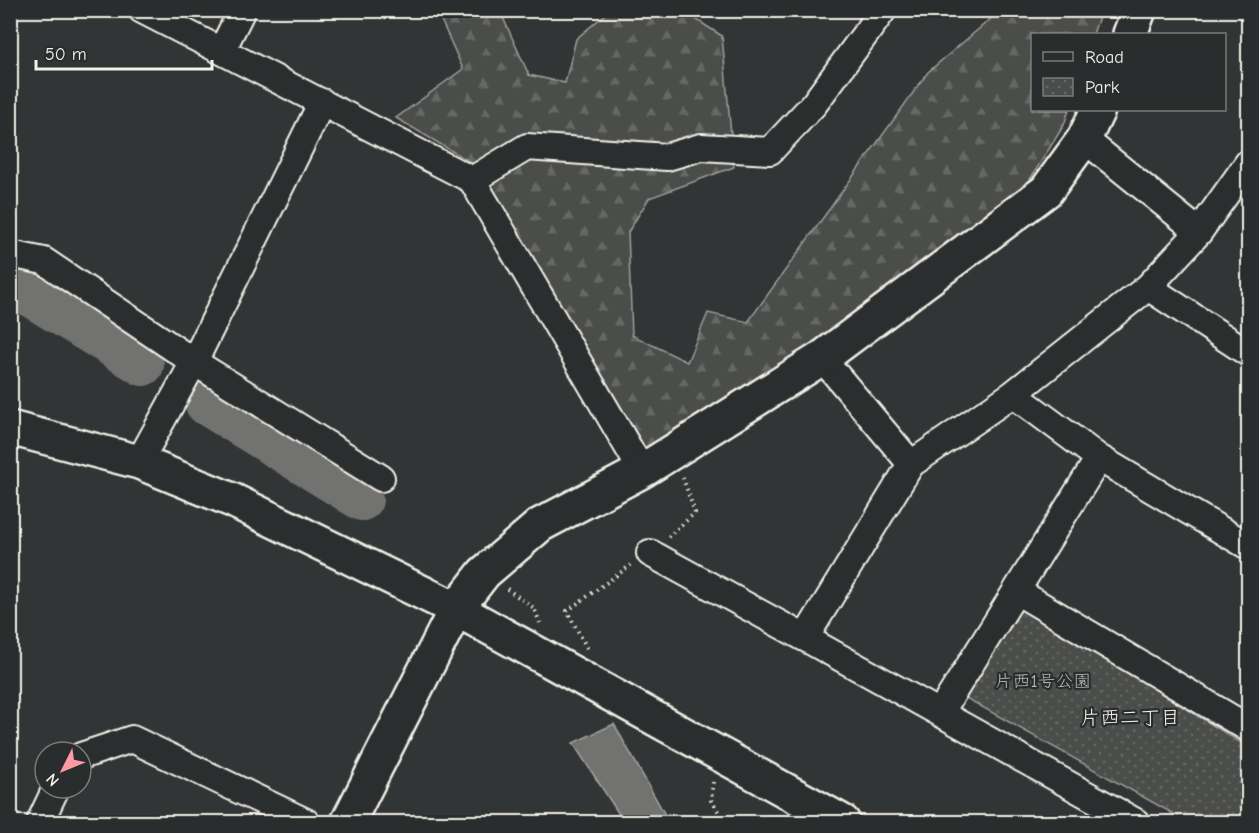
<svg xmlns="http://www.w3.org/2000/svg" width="1259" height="833" font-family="'Comic Neue','Klee One',sans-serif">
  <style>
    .forest { fill: url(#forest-firs); stroke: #a09f9a; stroke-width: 1.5 }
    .park { fill: url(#park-dots); stroke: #a09f9a; stroke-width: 1.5 }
    .water { fill: #727370; stroke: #a6a5a0; stroke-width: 1.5 }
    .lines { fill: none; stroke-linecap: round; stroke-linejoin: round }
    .river { stroke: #727370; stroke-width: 42 }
    .street-casing { stroke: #f4f1e8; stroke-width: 30 }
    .secondary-casing { stroke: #f4f1e8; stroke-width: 38 }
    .path { stroke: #f4f1e8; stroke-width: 4; stroke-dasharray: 1.5 4.5; stroke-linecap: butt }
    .street { stroke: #2a2d2e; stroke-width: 26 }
    .secondary { stroke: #2a2d2e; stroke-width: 33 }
    .labels { text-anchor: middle; stroke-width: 4.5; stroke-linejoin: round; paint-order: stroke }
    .park-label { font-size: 18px; fill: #b9b8b1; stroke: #2a2d2e }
    .neighbourhood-label { font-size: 20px; fill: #f4f1e8; stroke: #2a2d2e }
  </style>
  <defs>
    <pattern id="forest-firs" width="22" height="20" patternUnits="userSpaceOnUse" patternTransform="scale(1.5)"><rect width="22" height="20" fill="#4b4d4c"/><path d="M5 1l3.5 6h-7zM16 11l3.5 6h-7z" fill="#666766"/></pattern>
    <pattern id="park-dots" width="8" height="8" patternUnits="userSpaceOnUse" patternTransform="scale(1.5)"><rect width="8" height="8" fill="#4b4d4c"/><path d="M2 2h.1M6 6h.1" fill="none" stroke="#666766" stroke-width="1.8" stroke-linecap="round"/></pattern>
  </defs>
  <rect width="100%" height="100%" fill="#323535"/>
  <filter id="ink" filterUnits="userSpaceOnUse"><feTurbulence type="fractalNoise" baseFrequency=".0167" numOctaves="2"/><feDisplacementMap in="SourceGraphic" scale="12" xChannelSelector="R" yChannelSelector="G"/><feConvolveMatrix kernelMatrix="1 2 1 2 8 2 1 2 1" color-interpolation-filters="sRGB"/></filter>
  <g filter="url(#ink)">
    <path class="forest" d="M 437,11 L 500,11 L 529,75 L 565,83 L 576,39 L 609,11 L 683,11 L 722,36 L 734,167 L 649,198 L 628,232 L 632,335 L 687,362 L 708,313 L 748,322 L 928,72 L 1000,11 L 1101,11 L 1093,34 L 1032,34 L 1032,110 L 1069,110 L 1064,125 L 1029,181 L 816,346 L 647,451 L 474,164 L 396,118 L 463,69 Z"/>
    <path class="park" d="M 1021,606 L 1248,747 L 1248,822 L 1188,822 L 966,698 Z"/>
    <path class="water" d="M 614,724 L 669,822 L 624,822 L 573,743 Z"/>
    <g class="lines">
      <path class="river" d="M 10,289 L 24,292 L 143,365
        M 206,404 L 362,500"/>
      <g class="street-casing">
        <path id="street" d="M 142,10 L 472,180 L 642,471
          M 222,50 L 242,10
          M 1084,139 L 1199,232
          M 472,180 L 527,147 L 667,157 L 701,147 L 770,151 L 814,104 L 883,10
          M 10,254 L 44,261 L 194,362 L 381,478
          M 1148,287 L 1248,353
          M 822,358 L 911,464 L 805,638 L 1136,822
          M 1013,394 L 1099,458 L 1248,546
          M 139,462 L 194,362 L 322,102
          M 911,464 L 1013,394 L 1148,287 L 1199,232 L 1248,163
          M 650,553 L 805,638
          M 1018,592 L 1248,728
          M 940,713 L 1099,458
          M 81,756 L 132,739 L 306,822
          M 40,822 L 56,788"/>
      </g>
      <g class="secondary-casing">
        <path id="secondary" d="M 1130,34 L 1139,10
          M 10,428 L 139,462 L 232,500 L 456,609 L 843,822
          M 348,822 L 456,609 L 484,573 L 540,525 L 642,471 L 822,358 L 1046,191 L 1084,139 L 1098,110"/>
      </g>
      <path class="path" d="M 668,537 L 695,513 L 683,478
        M 507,589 L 534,608 L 540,623
        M 587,648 L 567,611 L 631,565
        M 713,782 L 711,800 L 725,822"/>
      <use href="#street" class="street"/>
      <use href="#secondary" class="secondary"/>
    </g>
  </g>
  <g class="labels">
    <g class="park-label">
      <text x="1043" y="687">片西1号公園</text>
    </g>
    <g class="neighbourhood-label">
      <text x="1130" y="724">片西二丁目</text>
    </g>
  </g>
  <rect width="1259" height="833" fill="none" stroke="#2a2d2e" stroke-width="36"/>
  <rect x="18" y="18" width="1223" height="797" fill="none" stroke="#f4f1e8" stroke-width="2" filter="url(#ink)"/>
  <rect x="1031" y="33" width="195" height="78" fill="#2a2d2e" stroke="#7b7b78" stroke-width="1.5"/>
  <rect x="1043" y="52" width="30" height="9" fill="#2a2d2e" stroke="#7b7b78" stroke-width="1.5"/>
  <text x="1085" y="63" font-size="18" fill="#f4f1e8">Road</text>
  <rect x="1043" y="78" width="30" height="18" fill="url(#park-dots)" stroke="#7b7b78" stroke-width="1.5"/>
  <text x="1085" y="93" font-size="18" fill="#f4f1e8">Park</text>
  <g transform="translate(63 770) rotate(227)"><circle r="28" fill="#2a2d2e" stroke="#7b7b78" stroke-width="1.5"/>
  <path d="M0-4.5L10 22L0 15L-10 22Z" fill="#ff9aa2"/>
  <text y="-9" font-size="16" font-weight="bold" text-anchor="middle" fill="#f4f1e8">N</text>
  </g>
  <path d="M36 60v9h176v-9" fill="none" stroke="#f4f1e8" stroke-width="3"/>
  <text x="45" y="60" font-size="18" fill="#f4f1e8" stroke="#2a2d2e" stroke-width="4.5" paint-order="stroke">50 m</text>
</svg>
